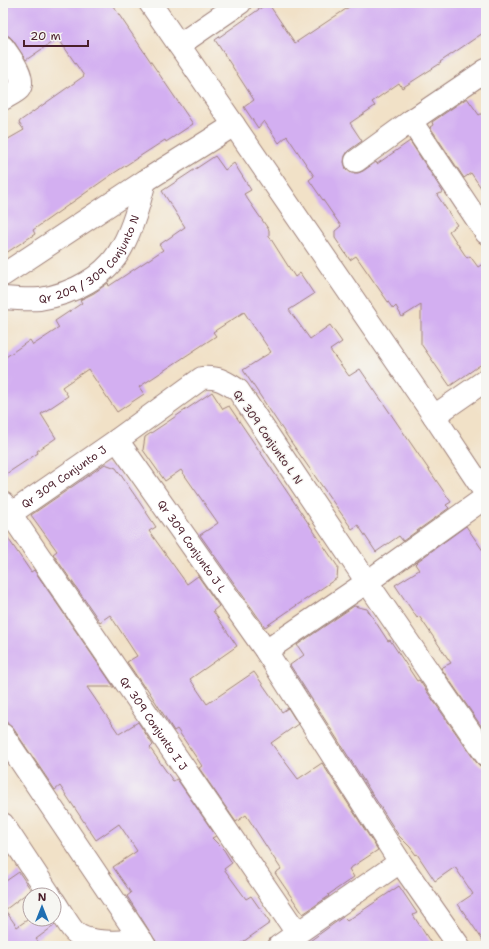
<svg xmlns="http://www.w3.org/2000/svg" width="489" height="949" font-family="'Shantell Sans',sans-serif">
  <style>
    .building { fill: #d3aff1 }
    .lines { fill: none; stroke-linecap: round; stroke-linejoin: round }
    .minor-casing { stroke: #9e8079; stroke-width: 24 }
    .minor { stroke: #fff; stroke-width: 22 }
    .labels { text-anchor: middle; stroke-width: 3; stroke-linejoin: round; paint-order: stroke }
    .street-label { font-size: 11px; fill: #4a1f2b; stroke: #f6f6f2 }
  </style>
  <rect width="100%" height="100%" fill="#f6f6f2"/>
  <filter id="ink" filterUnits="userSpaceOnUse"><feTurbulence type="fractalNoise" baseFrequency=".025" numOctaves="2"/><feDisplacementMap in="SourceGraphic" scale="8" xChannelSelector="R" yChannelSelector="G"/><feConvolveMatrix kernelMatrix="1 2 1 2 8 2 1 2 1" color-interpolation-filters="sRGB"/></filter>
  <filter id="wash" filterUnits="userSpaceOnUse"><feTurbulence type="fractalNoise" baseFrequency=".012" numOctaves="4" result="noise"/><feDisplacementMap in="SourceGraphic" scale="16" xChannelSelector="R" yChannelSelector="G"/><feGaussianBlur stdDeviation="0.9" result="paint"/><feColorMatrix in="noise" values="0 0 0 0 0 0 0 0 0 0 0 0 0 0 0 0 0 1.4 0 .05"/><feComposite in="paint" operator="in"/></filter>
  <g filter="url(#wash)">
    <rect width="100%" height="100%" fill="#f1e1c7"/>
    <g id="blocks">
      <path class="building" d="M 3,3 L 111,3 L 193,124 L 166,142 L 165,140 L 111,175 L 33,230 L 35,234 L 3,255 L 3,142 L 24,130 L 19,123 L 20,121 L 84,76 L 58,38 L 26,60 L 13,40 L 9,36 L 3,35 Z
        M 268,3 L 295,43 L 355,3 L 486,3 L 486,31 L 440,62 L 441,63 L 402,88 L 399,83 L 372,102 L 375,106 L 350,123 L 362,141 L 348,151 L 345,156 L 344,162 L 346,169 L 351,173 L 358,173 L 363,171 L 376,162 L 377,164 L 410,141 L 443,192 L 437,195 L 457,225 L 449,231 L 467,258 L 470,256 L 478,267 L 486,262 L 486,361 L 450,386 L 421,344 L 421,305 L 402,317 L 396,306 L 393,309 L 356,256 L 350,260 L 335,238 L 335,231 L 341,226 L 309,180 L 314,176 L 287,136 L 279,143 L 264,121 L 258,128 L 244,107 L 254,100 L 215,40 Z
        M 467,98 L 479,115 L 486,111 L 486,195 L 471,173 L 464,178 L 430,127 L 433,125 L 432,122 Z
        M 215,156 L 225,170 L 234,163 L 251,190 L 244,194 L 269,230 L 269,236 L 295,277 L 300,273 L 314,294 L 289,310 L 310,339 L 330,325 L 342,342 L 330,350 L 349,376 L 360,369 L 451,502 L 446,505 L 449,508 L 403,541 L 399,536 L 376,552 L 358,525 L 352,529 L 291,442 L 243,370 L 271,352 L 244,312 L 213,332 L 216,336 L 139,387 L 144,394 L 117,412 L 88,369 L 62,387 L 68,396 L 41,414 L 56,438 L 37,451 L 38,453 L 3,476 L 3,359 L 30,340 L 33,345 L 59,328 L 55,321 L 82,303 L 80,300 L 94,293 L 108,283 L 109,286 L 163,250 L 159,245 L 185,227 L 162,191 Z
        M 212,392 L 223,409 L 229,406 L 338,567 L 337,578 L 265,627 L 200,535 L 218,523 L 181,470 L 165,481 L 143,450 L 145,437 Z
        M 105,464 L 116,468 L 138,500 L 156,527 L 149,531 L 187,584 L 198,576 L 219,606 L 213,611 L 237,646 L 190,679 L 207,704 L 254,672 L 282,712 L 288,708 L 298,724 L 271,743 L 298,779 L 322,763 L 378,850 L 349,869 L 354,877 L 328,895 L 329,896 L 303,914 L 275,873 L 281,869 L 246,815 L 236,822 L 199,768 L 202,766 L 177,729 L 174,731 L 146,687 L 144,687 L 127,662 L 137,656 L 110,615 L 100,622 L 53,554 L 57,551 L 31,515 Z
        M 466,526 L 486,555 L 486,733 L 441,668 L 451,663 L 419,616 L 417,618 L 395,585 L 419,570 L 415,564 L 418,561 Z
        M 3,531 L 31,572 L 34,570 L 114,687 L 87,687 L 119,734 L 138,722 L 153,745 L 150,748 L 173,781 L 177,779 L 216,836 L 212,838 L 224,850 L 232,863 L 224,869 L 246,899 L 251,896 L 270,923 L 237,946 L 159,946 L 127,896 L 131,893 L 113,867 L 137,851 L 119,824 L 96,840 L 60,786 L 55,790 L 13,728 L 8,724 L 3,715 Z
        M 354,606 L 367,609 L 388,641 L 390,640 L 417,681 L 419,680 L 476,762 L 480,766 L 486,767 L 486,945 L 458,904 L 473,894 L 455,867 L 435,881 L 417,854 L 416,855 L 410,847 L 399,836 L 290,665 L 304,655 L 297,645 Z
        M 19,872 L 31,890 L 5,910 L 17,927 L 30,918 L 51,919 L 55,925 L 36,939 L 41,946 L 3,946 L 3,883 Z
        M 399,886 L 417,913 L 413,915 L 433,946 L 303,946 L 343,917 L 347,921 Z"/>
    </g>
  </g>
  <g filter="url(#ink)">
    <use href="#blocks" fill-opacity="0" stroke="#9e8079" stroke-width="1"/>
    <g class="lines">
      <g class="minor-casing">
        <g id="minor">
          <path d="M 150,3 L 434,416 L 486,494"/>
          <path d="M 179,45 L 240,3"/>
          <path d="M 3,47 C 9,56 27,78 19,89 C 15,93 8,96 3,99"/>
          <path d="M 411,121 L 486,233"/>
          <path d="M 356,161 L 411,121 L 486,70"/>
          <path d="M 3,275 L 145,181 L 234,125"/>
          <path id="s1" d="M 3,298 C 15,299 28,300 40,299 C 72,294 106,277 122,247 C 133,227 139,204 145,181"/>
          <path d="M 434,416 L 486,380"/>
          <path id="s2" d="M 117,440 L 266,651 L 400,862 L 459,946"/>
          <path id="s3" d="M 3,503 L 297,933"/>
          <path id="s4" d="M 3,519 L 117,440 L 202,378 C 219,377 224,381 238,390 L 367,582 L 486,755"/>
          <path d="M 266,651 L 367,582 L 486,497"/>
          <path d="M 3,735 L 145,946"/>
          <path d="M 3,824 L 50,895"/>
          <path d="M 54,901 C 60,910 66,921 73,930 C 86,946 123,941 142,941"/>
          <path d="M 279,946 L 400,862"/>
        </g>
      </g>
      <use href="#minor" class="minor"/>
    </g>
  </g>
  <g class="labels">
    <g class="street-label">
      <text dy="4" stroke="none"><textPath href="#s1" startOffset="104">Qr 209 / 309 Conjunto N</textPath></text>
      <text transform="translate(268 437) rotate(55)" y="4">Qr 309 Conjunto L N</text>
      <text dy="4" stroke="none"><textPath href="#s4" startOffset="74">Qr 309 Conjunto J</textPath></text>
      <text dy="4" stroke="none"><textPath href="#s2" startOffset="130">Qr 309 Conjunto J L</textPath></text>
      <text dy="4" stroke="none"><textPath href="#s3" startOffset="267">Qr 309 Conjunto I J</textPath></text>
    </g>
  </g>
  <rect width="489" height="949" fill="none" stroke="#f6f6f2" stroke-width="16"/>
  <g transform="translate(42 907)"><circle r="19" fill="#f6f6f2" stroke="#b1a0a2"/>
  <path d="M0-3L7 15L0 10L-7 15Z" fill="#1f6fb2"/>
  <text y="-6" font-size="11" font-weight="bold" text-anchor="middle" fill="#4a1f2b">N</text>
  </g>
  <path d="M24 40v6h64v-6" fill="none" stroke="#4a1f2b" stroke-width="2"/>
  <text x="30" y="40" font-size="12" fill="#4a1f2b" stroke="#f6f6f2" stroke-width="3" paint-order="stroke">20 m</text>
</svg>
